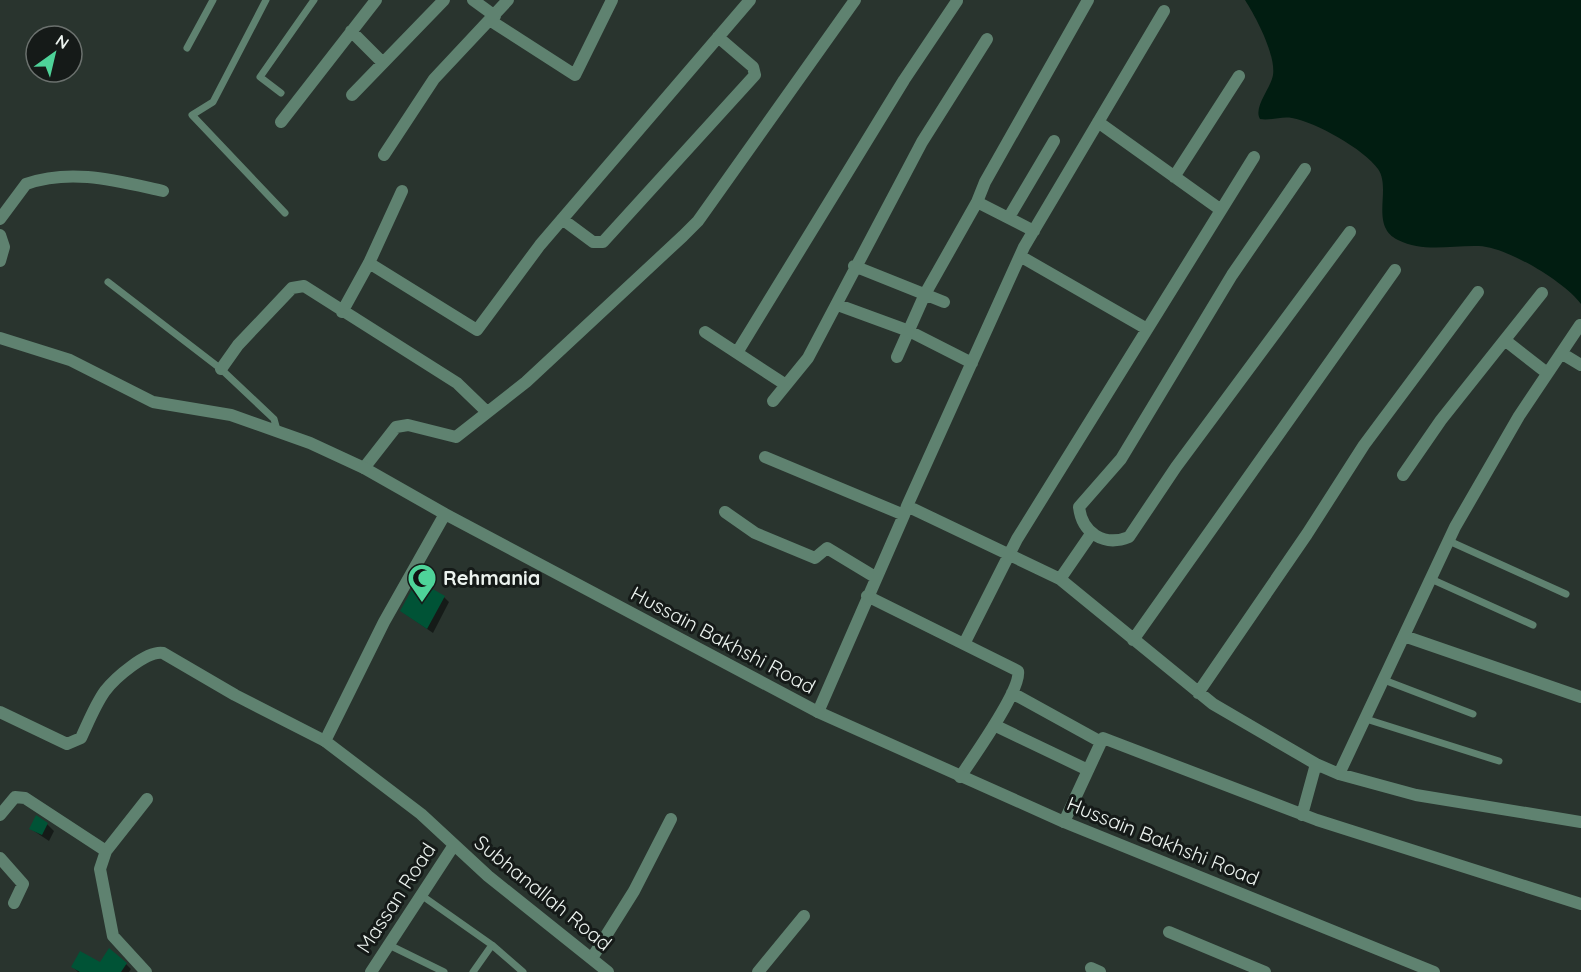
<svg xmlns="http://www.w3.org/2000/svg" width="1581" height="972" font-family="Quicksand,sans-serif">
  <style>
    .water { fill: #011d11 }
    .shadow { fill: #0007 }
    .building { fill: #005336 }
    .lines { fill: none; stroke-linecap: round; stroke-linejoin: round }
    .service { stroke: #5f8270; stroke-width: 7 }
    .minor { stroke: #5f8270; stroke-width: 12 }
    .tertiary { stroke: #5f8270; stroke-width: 12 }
    .labels { text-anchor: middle; stroke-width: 6; stroke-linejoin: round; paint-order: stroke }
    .poi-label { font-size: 20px; font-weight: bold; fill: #ecf3ef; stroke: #151a18; text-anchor: start }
    .street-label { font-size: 20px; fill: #ecf3ef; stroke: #151a18 }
  </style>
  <rect width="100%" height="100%" fill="#29342e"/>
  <path class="water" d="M 1245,0 L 1581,0 L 1581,304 C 1565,282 1507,247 1479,246 C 1452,245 1424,253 1398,240 C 1369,226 1392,189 1378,169 C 1364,149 1315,122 1292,118 C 1281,116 1270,121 1260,119 C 1253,107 1271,88 1273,75 C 1276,55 1256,17 1245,0 Z"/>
  <path class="shadow" d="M 444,597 L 449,602 L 433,633 L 401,611 Z
    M 47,824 L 54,831 L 49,841 L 31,829 Z
    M 101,964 L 126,964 L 131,969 L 129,972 L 78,972 L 73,967 Z"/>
  <path class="building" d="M 417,580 L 445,596 L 427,629 L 400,611 Z
    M 36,815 L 48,823 L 42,835 L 29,829 Z
    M 109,948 L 127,963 L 121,972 L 80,972 L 71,967 L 80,951 L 100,962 Z"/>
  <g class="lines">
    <path class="service" d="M 266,0 L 213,102 L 192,115 L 285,213
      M 187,48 L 213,0
      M 281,93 L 260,77 L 314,0
      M 108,282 L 221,369 L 274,419 L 277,430
      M 1449,541 L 1566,594
      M 1431,579 L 1533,625
      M 1384,680 L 1473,714
      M 1366,719 L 1499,761
      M 421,895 L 492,945 L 523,972
      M 389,945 L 444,972
      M 473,972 L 492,945"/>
    <path class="minor" d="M 473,0 L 495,16
      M 491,21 L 575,75 L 612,0
      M 351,31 L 383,63
      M 352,95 L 444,0
      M 281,122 L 376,0
      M 1098,122 L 1221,210
      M 384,155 L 434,79 L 508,0
      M 1305,169 L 1232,275 L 1121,459 L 1079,507 C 1082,533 1104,547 1129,537 L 1176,467 L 1350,232
      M 1174,177 L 1239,76
      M 977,202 L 1034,231
      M 1009,217 L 1054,141
      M 0,219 L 26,184 C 72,168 117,181 163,191
      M 562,219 L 593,242 L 603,242 L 755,75 L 753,67 L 718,37
      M 1020,256 L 1147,329
      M 369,263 L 477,330 L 540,245 L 750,0
      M 854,266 L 944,302
      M 838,305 L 909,331 L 972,363
      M 342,312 L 369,263 L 402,191
      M 705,332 L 786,385
      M 1506,341 L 1547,373
      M 738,351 L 904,80 L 957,1
      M 1561,353 L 1581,365
      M 897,357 L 925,294 L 977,202 L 985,182 L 1088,0
      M 221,369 L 238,345 L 292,288 L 304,286 L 457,383 L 487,412
      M 773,401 L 808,358 L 922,142 L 987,39
      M 765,457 L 904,515 L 907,506 L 1060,579 L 1213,704 L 1316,764 L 1339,774 L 1416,795 L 1581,822
      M 364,468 L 396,427 L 408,425 L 456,437 L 526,382 L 683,236 L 698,221 L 855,0
      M 1403,475 L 1441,420 L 1542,293
      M 907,506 L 1024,247 L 1164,11
      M 725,512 L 755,533 L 815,558 L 827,548 L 875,577
      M 1060,579 L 1091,534
      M 867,596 L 1018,671 C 1022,689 972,759 960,777
      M 1404,636 L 1581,697
      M 1133,640 L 1395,270
      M 964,644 L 1017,539 L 1254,157
      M 1012,693 L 1101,742
      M 1198,693 L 1307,534 L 1364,445 L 1478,292
      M 0,712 L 67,744 L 81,738 C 88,723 95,705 105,691 C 115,678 147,650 163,653 L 235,695 L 325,741
      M 818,712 L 904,515
      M 994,725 L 1088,770
      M 1339,774 L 1455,527 L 1519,416 L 1580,325
      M 0,815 L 15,797 L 25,798 L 106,851 L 147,799
      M 1302,815 L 1316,764
      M 1064,822 L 1103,738 L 1317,820 L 1581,904
      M 106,851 L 100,869 L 113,936 L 146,972
      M 0,858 L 23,884 L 14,903
      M 1169,932 L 1265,972
      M 592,958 L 634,891 L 671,819
      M 1091,968 L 1100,972
      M 758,972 L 804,916"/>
    <path class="tertiary" d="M 0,235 L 4,247 L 0,261
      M 0,338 L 70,360 L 153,402 L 231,415 L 310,443 L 364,468 L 445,514 L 818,712 L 1064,822 L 1434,972
      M 445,514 L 384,622 L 325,741 L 421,814 L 488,876 L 608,972
      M 371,972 L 454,845"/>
  </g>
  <defs>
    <g id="mosque-pin" transform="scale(1.5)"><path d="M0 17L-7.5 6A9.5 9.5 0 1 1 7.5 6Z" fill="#4ed399" stroke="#151a18"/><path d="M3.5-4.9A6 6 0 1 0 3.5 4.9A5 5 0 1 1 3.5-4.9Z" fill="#111"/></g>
  </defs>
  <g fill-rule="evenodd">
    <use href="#mosque-pin" x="422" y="578"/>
  </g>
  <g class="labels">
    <g class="poi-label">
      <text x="443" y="585">Rehmania</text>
    </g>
    <g class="street-label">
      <text transform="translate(723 640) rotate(28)" y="7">Hussain Bakhshi Road</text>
      <text transform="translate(1163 841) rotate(22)" y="7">Hussain Bakhshi Road</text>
      <text transform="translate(543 893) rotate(39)" y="7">Subhanallah Road</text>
      <text transform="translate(396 898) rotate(-57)" y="7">Massan Road</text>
    </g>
  </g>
  <g transform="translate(54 54) rotate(34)"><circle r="28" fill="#151a18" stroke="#6b716e" stroke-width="1.5"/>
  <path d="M0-4.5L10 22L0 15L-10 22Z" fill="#4ed399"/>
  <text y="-9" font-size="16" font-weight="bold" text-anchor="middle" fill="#ecf3ef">N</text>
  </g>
</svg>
